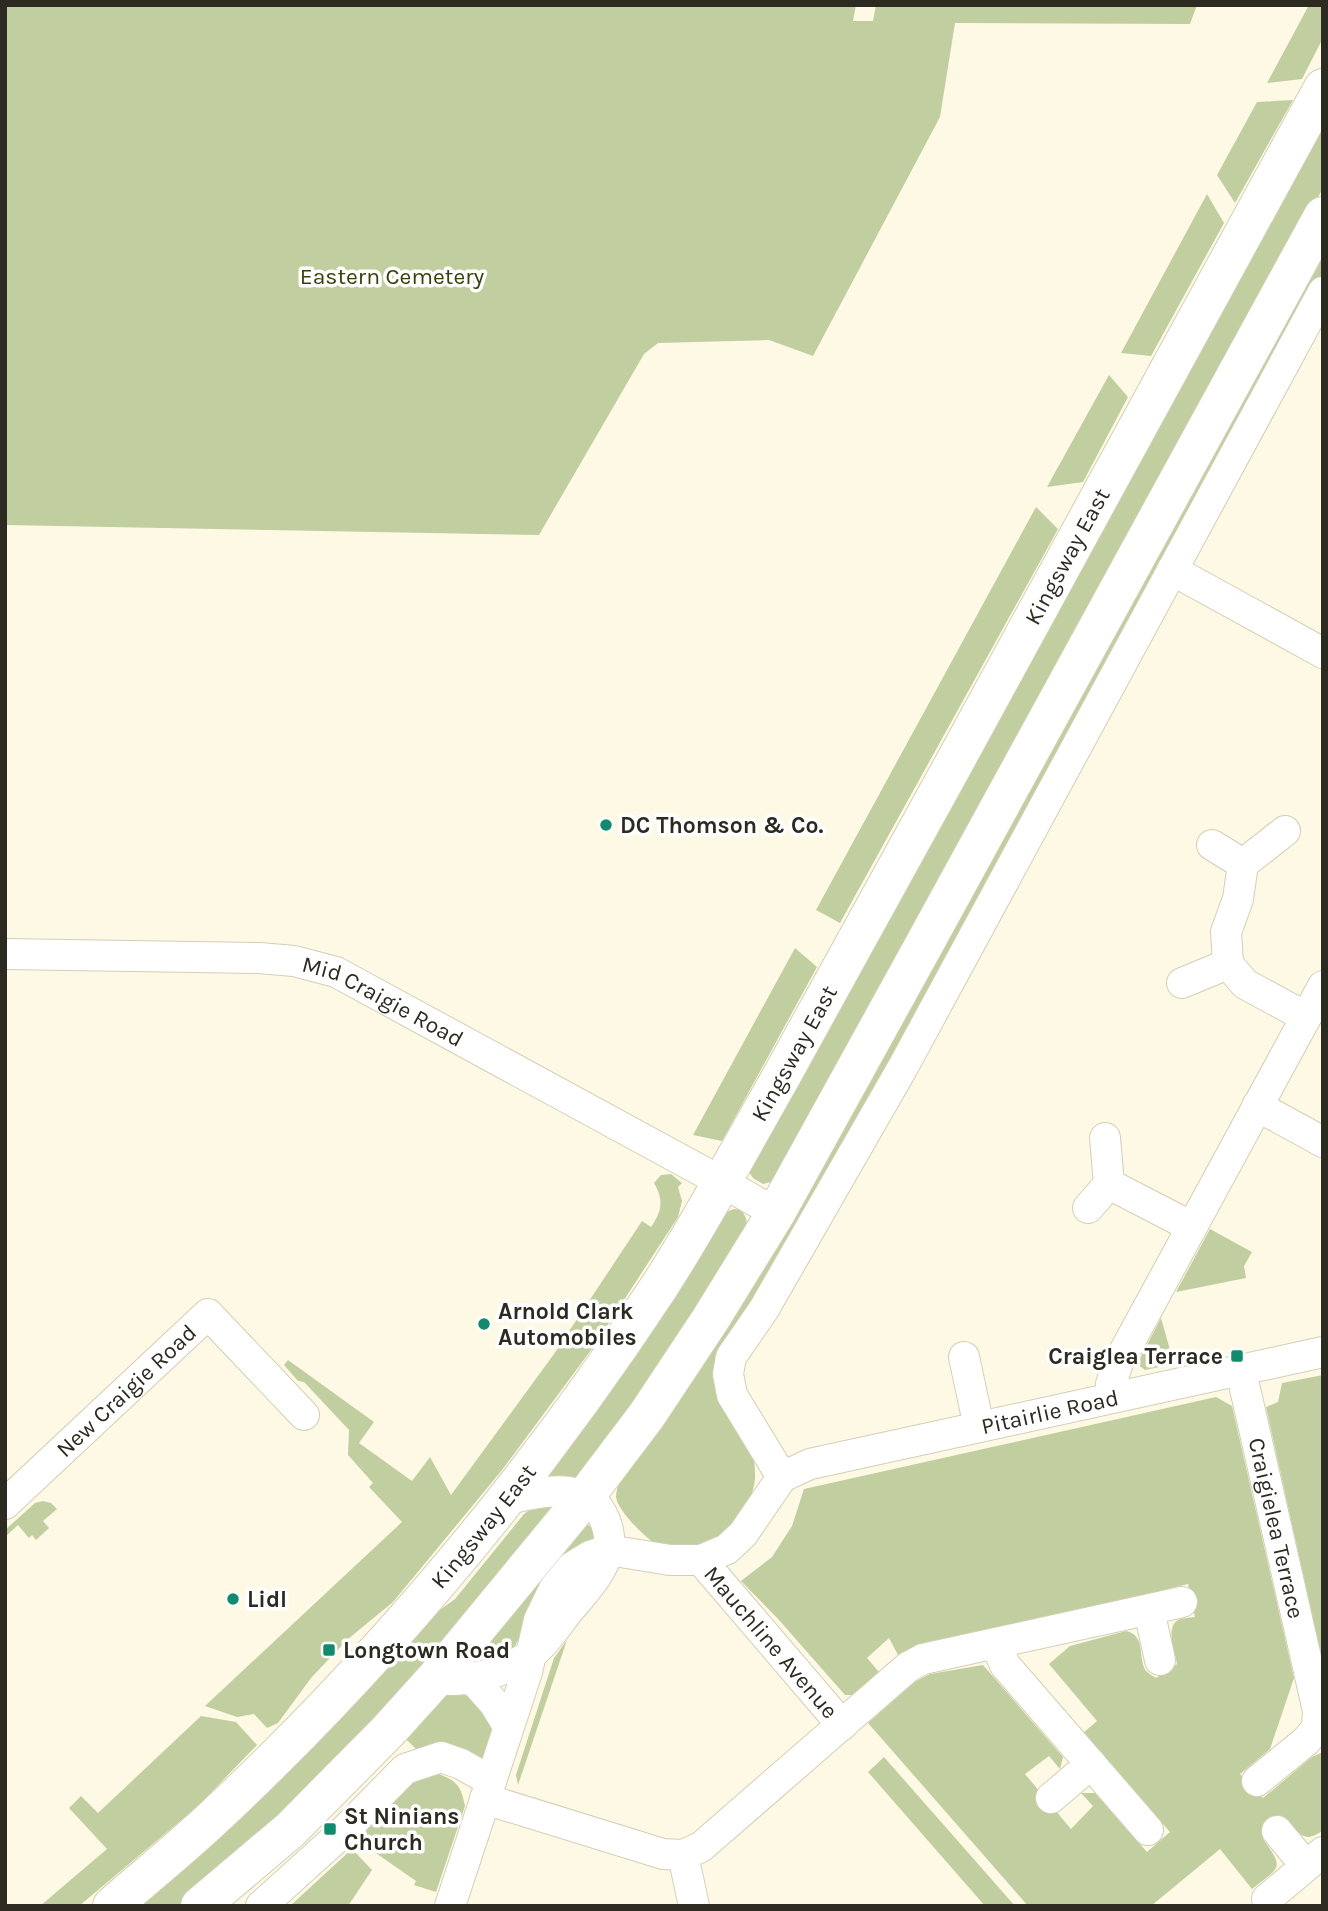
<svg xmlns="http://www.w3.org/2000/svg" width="1328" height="1911" font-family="Karla,sans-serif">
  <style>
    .green { fill: #c1ce9f }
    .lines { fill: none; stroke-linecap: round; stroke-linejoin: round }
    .minor-casing { stroke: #d4ceb6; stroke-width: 32 }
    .highway-casing { stroke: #d4ceb6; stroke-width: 40 }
    .minor { stroke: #fff; stroke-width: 30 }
    .highway { stroke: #fff; stroke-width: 38 }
    .poi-dot { fill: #128a6c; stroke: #fff; stroke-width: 2.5 }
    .labels { text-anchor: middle; stroke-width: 7; stroke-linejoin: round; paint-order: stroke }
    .park-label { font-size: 23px; fill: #364108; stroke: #fff }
    .street-label { font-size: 23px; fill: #2c2a21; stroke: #fff }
    .poi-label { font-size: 23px; font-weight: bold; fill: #2c2a21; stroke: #fff; text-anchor: start }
  </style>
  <rect width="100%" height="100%" fill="#fef9e5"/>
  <path class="green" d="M 5,5 L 856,5 L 853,21 L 873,21 L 876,5 L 1197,5 L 1190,24 L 955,23 L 940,117 L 813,356 L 769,340 L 658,343 L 644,354 L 539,535 L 5,525 Z
    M 1309,5 L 1323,5 L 1323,38 L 1302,79 L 1267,83 Z
    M 1293,100 L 1235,203 L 1217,175 L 1257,102 Z
    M 1323,114 L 1323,188 L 784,1172 L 775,1181 L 763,1184 L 753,1178 L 749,1172 Z
    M 1207,194 L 1224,223 L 1151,356 L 1121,353 Z
    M 1323,243 L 1323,276 L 887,1071 L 725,1353 C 735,1389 757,1442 755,1479 C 753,1508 720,1546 690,1550 C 681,1551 660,1546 653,1542 C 642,1534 618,1511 616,1497 C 616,1492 618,1486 619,1481 Z
    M 1109,375 L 1128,397 L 1083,482 L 1047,487 Z
    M 1036,507 L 1058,529 L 840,923 L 816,910 Z
    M 795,948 L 817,967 L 722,1141 L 693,1135 Z
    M 671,1174 L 682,1183 L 678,1187 L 682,1201 L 678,1217 L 594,1346 L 502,1470 L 393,1602 L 348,1639 L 311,1678 L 278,1723 L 267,1728 L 254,1714 L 237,1717 L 205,1706 L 402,1522 L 369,1487 L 373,1483 L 348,1455 L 349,1430 L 304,1382 L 298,1381 L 284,1365 L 288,1360 L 374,1422 L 359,1443 L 412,1481 L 430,1457 L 451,1495 L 554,1354 L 642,1221 L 651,1227 C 662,1211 664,1200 654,1183 L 661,1175 Z
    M 734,1209 L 741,1210 C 753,1223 744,1239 737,1253 L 580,1480 L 537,1481 L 724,1213 Z
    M 1210,1229 L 1252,1252 L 1244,1266 L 1246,1278 L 1176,1292 Z
    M 1161,1318 L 1174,1364 L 1145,1370 L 1137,1364 Z
    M 1323,1375 L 1323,1664 L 1266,1407 L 1278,1402 L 1282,1383 Z
    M 1216,1397 L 1232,1406 L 1294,1678 L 1270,1749 L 1240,1774 L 1263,1798 L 1312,1757 L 1323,1752 L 1323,1830 C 1304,1845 1299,1833 1287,1819 L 1263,1839 C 1285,1870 1280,1866 1252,1889 L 1220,1849 L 1151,1906 L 1028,1906 L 868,1723 L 916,1681 L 930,1674 L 983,1665 L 1063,1757 L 1060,1769 L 1049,1756 L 1025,1774 L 1071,1829 L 1093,1806 L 1081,1793 L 1095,1793 L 1147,1852 L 1170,1832 L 1083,1733 L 1097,1721 L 1049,1664 L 1070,1646 L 1126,1631 C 1147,1636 1137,1657 1146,1671 C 1149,1674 1153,1676 1156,1678 L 1177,1664 C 1175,1652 1165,1628 1178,1620 C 1182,1618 1190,1618 1195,1617 L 1188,1584 L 898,1655 L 889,1638 L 867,1658 L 879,1672 L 852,1695 L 845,1695 L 779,1620 L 741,1581 L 772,1557 L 792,1526 L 804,1489 Z
    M 43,1501 L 51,1503 L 57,1509 L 43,1521 L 49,1528 L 36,1540 L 32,1535 L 29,1538 L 18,1525 L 5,1537 L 5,1530 L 35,1503 Z
    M 559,1505 L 363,1737 L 183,1906 L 133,1906 L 415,1628 L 455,1599 L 524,1514 L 533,1507 Z
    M 584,1522 L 595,1530 L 597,1539 L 536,1609 L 513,1649 L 507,1653 L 472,1664 Z
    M 567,1640 L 518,1785 L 516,1775 L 554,1658 Z
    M 453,1692 C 480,1696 500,1719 488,1747 C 485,1753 485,1756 479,1760 L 417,1750 L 402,1735 L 440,1697 Z
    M 201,1716 L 236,1722 L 257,1745 L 198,1806 L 79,1906 L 40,1906 L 107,1849 L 69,1808 L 81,1796 L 98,1813 Z
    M 884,1757 L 1015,1906 L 985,1906 L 868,1772 Z
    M 436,1773 C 456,1780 461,1785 465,1806 L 436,1892 L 414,1885 L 416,1881 L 360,1842 L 363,1832 L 419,1774 Z
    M 352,1849 L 372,1870 L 348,1906 L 290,1906 Z"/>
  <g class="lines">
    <g class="minor-casing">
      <g id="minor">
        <path d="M 1172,570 L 1323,653"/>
        <path d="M 1285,831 L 1243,864 L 1238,899 L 1226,932 L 1228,964 L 1245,984 L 1306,1017"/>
        <path d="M 1212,845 L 1243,864"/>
        <path id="s1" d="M 5,954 L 259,958 L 294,961 L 336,972 L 722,1182 L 776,1213"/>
        <path d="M 1182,983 L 1228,964"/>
        <path d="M 1257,1106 L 1323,1142"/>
        <path d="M 1105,1138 L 1109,1184 L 1192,1227"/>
        <path d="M 1088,1208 L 1109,1184"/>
        <path d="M 964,1357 L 979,1427"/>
        <path id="s2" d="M 1241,1371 L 1318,1711 L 1317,1728 L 1306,1741 L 1257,1781"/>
        <path d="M 1113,1397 L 1111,1384 L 1118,1363 L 1323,986"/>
        <path d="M 782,1477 L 732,1395 L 728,1374 L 731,1357 L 764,1309 L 903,1067 L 1323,292"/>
        <path id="s3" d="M 5,1504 L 208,1314 L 304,1415"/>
        <path id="s4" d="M 701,1560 L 842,1725"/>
        <path d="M 1149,1610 L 1160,1660"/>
        <path d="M 996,1644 L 1005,1665 L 1148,1830"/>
        <path d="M 472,1678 L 494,1703 L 508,1726"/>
        <path d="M 435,1679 C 465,1683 501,1674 527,1657 C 544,1646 558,1624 570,1609 C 584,1592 603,1573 608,1550 C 611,1539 608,1525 602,1514 C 583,1479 535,1493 504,1500"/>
        <path d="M 1051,1798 L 1091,1764"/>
        <path d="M 485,1799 L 663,1854 L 683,1855 L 701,1847 L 908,1667 L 923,1659 L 1182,1602"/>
        <path d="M 1277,1831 L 1306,1866"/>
        <path d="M 683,1855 L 694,1906"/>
        <path d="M 1267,1899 L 1323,1852"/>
        <path d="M 261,1906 L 343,1832 L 405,1769 L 441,1757 L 461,1764 L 491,1781"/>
        <path id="s5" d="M 450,1906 L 527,1672 L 539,1620 L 554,1589 L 572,1567 L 590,1556 L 608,1550 L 670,1560 L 701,1560 L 727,1549 L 743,1534 L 782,1477 L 810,1464 L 1323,1352"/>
      </g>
    </g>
    <g class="highway-casing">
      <g id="highway">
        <path id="s6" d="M 112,1906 C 145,1877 180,1849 212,1819 C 381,1661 532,1480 659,1287 C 703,1219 741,1147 781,1077 C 838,974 895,871 952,767 C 1075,541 1199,315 1323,88"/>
        <path d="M 200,1906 L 290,1830 L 389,1730 L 435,1679 L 585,1497 L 647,1415 L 710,1320 L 776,1213 L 925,943 L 1323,216"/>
      </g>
    </g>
    <use href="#minor" class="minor"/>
    <use href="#highway" class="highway"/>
  </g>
  <g class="poi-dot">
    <circle cx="606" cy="825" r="7"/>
    <circle cx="484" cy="1324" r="7"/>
    <rect x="1230" y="1349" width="14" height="14" rx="3.5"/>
    <circle cx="233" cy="1599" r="7"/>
    <rect x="322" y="1643" width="14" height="14" rx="3.5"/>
    <rect x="323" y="1822" width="14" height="14" rx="3.5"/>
  </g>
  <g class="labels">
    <g class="park-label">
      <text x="392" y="284">Eastern Cemetery</text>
    </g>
    <g class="street-label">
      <text dy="8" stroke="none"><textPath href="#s6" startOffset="1666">Kingsway East</textPath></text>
      <text dy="8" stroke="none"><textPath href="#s1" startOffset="387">Mid Craigie Road</textPath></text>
      <text dy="8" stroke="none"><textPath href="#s6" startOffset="1099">Kingsway East</textPath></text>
      <text dy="8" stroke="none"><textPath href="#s3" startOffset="166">New Craigie Road</textPath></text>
      <text dy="8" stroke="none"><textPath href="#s5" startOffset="892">Pitairlie Road</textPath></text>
      <text dy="8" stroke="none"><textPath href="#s6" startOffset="532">Kingsway East</textPath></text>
      <text dy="8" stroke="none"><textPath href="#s2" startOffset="161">Craigielea Terrace</textPath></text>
      <text dy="8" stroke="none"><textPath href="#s4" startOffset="108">Mauchline Avenue</textPath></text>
    </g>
    <g class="poi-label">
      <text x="620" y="833">DC Thomson &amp; Co.</text>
      <text x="498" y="1319">Arnold Clark<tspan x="498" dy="26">Automobiles</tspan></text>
      <text x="1223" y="1364" text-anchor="end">Craiglea Terrace</text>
      <text x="247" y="1607">Lidl</text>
      <text x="343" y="1658">Longtown Road</text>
      <text x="344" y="1824">St Ninians<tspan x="344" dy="26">Church</tspan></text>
    </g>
  </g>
  <rect width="1328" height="1911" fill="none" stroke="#2c2a21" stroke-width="14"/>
</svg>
